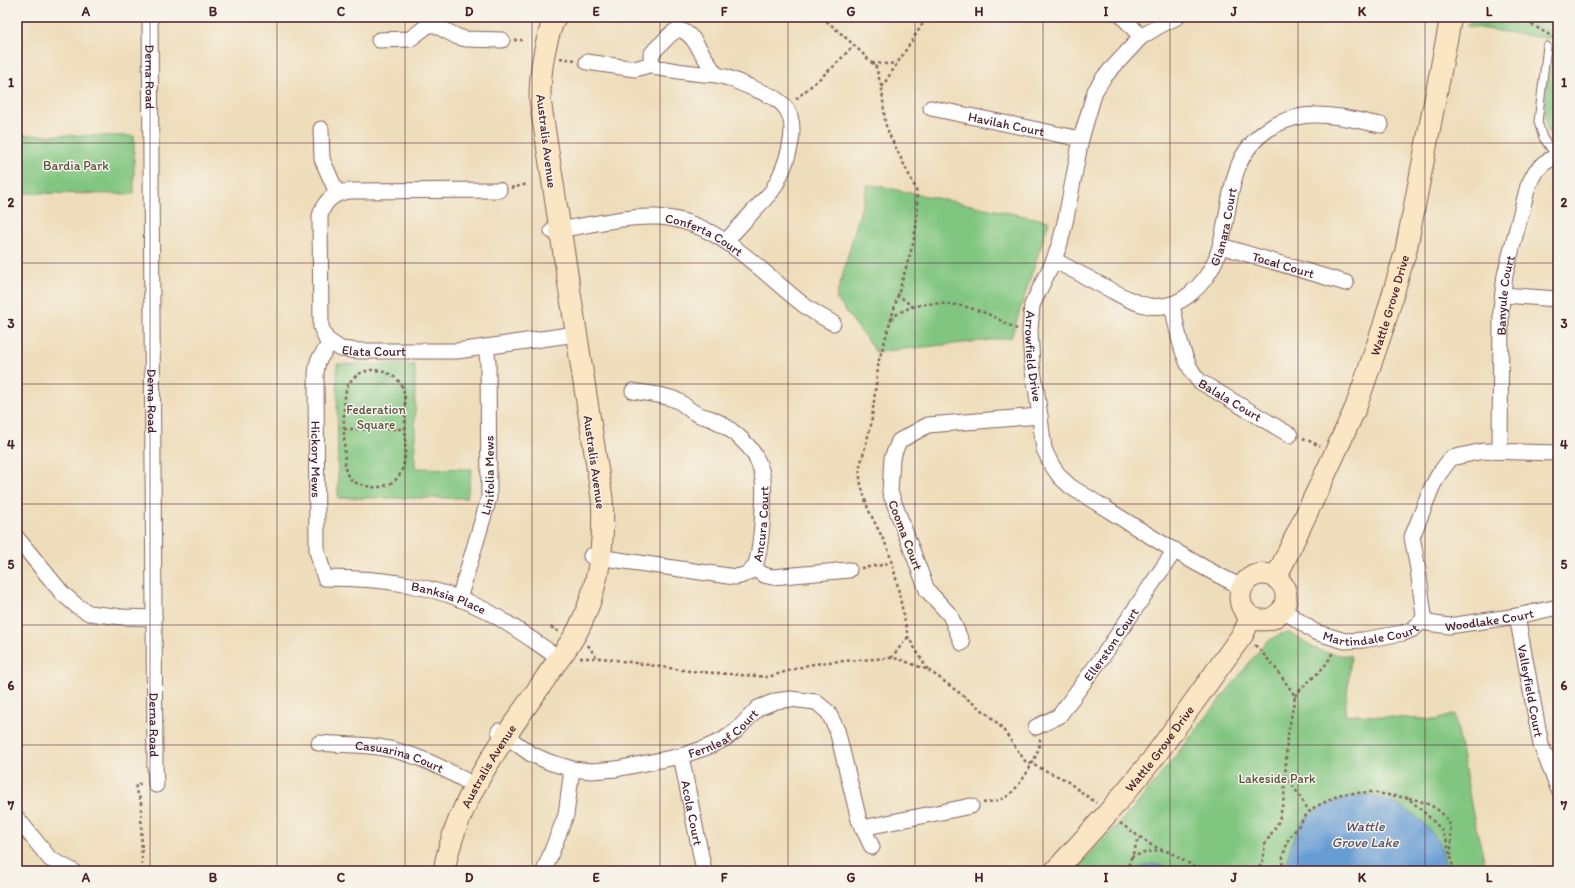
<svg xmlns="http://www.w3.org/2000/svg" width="1575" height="888" font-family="Itim,sans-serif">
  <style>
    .green { fill: #81c680; stroke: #667256 }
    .water { fill: #689dd4; stroke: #595e80 }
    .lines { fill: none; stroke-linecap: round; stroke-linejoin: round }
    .lane-casing { stroke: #83625d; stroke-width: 9 }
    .street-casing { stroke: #83625d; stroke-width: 17 }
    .secondary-casing { stroke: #83625d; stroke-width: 23 }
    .path { stroke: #83625d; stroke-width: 2.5; stroke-dasharray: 3 3; stroke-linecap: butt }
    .lane { stroke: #fff; stroke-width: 7 }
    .street { stroke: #fff; stroke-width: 15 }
    .secondary { stroke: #fbe6c4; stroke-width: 21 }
    .grid { fill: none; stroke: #4a1f2b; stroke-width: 1; stroke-opacity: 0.55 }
    .labels { text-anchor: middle; stroke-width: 3; stroke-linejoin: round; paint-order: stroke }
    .street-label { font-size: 13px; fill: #4a1f2b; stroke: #f7f3e8 }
    .park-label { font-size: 13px; fill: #5a5144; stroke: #f7f3e8 }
    .water-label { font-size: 14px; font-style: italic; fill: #56516f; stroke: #f7f3e8 }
    .neatline { fill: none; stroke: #4a1f2b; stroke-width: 1.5 }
    .grid-label { font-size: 13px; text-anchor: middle; font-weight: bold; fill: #4a1f2b }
  </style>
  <rect width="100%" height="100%" fill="#f7f3e8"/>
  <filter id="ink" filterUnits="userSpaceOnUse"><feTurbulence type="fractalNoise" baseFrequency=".025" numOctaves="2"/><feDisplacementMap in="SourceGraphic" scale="8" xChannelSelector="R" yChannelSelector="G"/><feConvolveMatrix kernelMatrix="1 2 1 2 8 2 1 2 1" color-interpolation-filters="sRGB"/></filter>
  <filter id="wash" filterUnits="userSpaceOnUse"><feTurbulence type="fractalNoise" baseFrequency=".012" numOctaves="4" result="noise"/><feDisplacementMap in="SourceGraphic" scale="16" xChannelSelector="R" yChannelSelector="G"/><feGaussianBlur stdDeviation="0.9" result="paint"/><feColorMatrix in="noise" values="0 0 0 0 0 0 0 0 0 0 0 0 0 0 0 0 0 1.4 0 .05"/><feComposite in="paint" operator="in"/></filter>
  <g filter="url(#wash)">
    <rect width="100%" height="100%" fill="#eeddba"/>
    <path class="green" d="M 1475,17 L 1558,17 L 1558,145 C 1532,129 1552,66 1556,40 L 1467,26 Z
      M 17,135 L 134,136 L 134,194 L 17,193 Z
      M 868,184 L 1049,221 L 1011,338 L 876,352 L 836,298 Z
      M 337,364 L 415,365 L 415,468 L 472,469 L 467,498 L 338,498 Z
      M 1290,633 C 1299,637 1306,644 1314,648 C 1326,653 1338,655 1351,656 L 1345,714 L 1436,720 L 1455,714 L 1473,815 L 1487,871 L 1074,871 L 1138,803 L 1266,642 L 1281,634 Z"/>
    <path class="water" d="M 1362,795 L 1382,798 L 1404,808 L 1424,823 L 1439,842 L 1447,871 L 1286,871 C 1293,818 1312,806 1362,795 Z
      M 1152,864 L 1168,867 L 1178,871 L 1135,871 L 1139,868 Z"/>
  </g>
  <g filter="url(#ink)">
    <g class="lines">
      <g class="lane-casing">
        <path id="lane" d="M 1547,46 L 1538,122 L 1543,138 L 1556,156"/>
      </g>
      <g class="street-casing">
        <g id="street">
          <path id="s1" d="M 150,17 L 155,766 L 156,785"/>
          <path d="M 1123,17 L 1141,37"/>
          <path id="s2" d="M 1177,17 L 1159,26 L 1141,37 L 1104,77 L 1095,91 L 1081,139 L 1066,218 L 1060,243 L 1054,260 L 1032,305 L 1030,331 L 1032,365 L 1037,394 L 1044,449 L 1051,464 L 1060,477 L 1071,487 C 1127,521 1183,559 1242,587"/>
          <path d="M 379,40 L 410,39 L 431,23 L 458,37 L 466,39 L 502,40"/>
          <path d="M 587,62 L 635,69 L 652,64"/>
          <path d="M 716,75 L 693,39 C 680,25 675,29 664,41 C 660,45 654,50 651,55 L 652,64 L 658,68 C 673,70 688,73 704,74 C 708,75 712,74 716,75 C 728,76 739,83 750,87 C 762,92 777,97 785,107 C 802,128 784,171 772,191 L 726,241"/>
          <path id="s3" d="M 931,108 L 1081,139"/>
          <path d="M 321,129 L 322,159 L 337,193"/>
          <path id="s4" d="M 499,190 L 351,191 C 335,192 324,200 320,216 L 321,327 L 326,339 L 341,349 L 359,351 L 457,351 L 576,334"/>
          <path id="s5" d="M 552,231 C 586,226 622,216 657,217 C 719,220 759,271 805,306 C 813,312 824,318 833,323"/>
          <path id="s6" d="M 1221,246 L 1346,283"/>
          <path id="s7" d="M 1054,260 C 1071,269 1088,278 1105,287 C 1119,294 1132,303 1149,306 C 1165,308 1178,304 1190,294 C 1217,272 1221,246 1227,214 C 1233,176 1239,145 1275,125 C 1286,120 1300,115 1313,115 C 1336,114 1359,121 1381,125"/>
          <path d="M 1503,295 L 1558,299"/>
          <path id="s8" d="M 1172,305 C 1178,331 1181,360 1199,381 L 1290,435"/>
          <path id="s9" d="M 330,343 L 318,361 L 316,373 L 317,551 L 325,578 C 379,578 435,584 485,610 C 511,624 535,642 559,658"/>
          <path id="s10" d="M 1500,451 L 1501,309 L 1505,275 L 1528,186 L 1535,172 L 1544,163 L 1558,155"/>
          <path d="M 17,538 L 62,593 L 77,606 L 89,613 L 122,617 L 154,618"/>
          <path id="s11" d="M 591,556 L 735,577 C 743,576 749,574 754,568 C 761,557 765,494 763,480 C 762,468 756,456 749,447 C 738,435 727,425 712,419 C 707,417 700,416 695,413 C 689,410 684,404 678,401 C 665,394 647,394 633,391"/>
          <path d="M 753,568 L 764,575 L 772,577 L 849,570"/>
          <path id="s12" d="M 459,599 L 489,498 L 488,362 L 486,347"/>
          <path id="s13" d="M 1283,610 L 1315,632 L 1345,641 L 1363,640 L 1403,633 L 1413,629 L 1421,622 L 1424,616 L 1418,569 L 1412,537 L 1432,487 L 1439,474 L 1451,458 L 1483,451 L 1558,453"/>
          <path id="s14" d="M 1517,616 L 1541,745 L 1558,788"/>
          <path id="s15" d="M 1421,622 L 1449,626 L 1517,616 L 1558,607"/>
          <path d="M 962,643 L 950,615 L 927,590 L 890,492 L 892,458 L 899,441 L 928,425 L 1040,416"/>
          <path id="s16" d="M 1036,727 L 1059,716 L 1103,656 L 1175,550"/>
          <path id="s17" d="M 499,731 L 531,754 L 549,762 L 572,769 L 592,771 L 616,769 L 681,756 L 705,748 L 723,740 L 737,730 L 758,708 L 776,701 L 790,699 L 816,702 L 828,712 L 837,730 L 859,820 L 872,847"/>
          <path id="s18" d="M 319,743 C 339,745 358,744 378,747 C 413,752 444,768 475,786"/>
          <path id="s19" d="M 681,756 L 704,871"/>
          <path d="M 17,818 L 50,859 L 73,871"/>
          <path d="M 862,828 L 971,806"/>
          <path d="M 544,871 L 566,815 L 572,769"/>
        </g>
      </g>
      <g class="secondary-casing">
        <g id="secondary">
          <circle cx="1263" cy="597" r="23"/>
          <path id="s20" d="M 1276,578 L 1329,466 L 1356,407 L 1383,328 L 1406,250 L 1451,17"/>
          <path id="s21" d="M 444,871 C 456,800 505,737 545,679 C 556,662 570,646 579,628 C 599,587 605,543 602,498 L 540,100 C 540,71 544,43 555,17"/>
          <path id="s22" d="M 1055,871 L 1107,814 L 1152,760 L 1243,634 L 1251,617"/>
        </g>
      </g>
      <path class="path" d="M 822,17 L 854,45 L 876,67 L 882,89 L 885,123 L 890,136 L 916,189 L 917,201 L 917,221 L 913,244 L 879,360 L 871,425 L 859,470 L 861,485 L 868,509 L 888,549 L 896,578 L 908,637 L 928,670
        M 1522,17 L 1529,23 L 1558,40
        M 514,40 L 522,40
        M 560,58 L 575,60
        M 872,63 L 888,64 L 897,63
        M 882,87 L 927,17
        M 796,99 L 833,67 L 854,45
        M 511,188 L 528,184
        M 897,294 L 913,307
        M 891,319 C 916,296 961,302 990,315 C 999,319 1008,325 1017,329
        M 370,370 C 381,370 393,373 400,383 C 407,394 405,412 405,425 C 405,444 410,477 387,485 C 379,488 371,488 363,485 C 353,483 346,477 345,467 C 345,450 341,398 348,385 C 353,376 361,372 370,370 Z
        M 344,429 L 405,429
        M 1303,438 L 1320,446
        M 861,568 L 882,565 L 891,562
        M 551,627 L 559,632
        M 588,645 L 596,657
        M 1255,645 L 1274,666 L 1295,696 L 1287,740 L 1284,798 L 1279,821 L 1265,844 L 1262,863 L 1257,871
        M 580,658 L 602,658 L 689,671 L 768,677 L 808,665 L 828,662 L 890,658 L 899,659 L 928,670 L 937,676 L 990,716 L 1002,728 L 1025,761 L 1064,779 L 1096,803
        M 891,658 L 908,637
        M 1295,696 C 1307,680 1327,670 1333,651
        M 1285,776 L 1288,778 L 1309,811
        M 1409,798 C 1423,801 1442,808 1449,823 C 1452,832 1451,846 1451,855
        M 983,803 C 990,802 998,801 1004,798 C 1018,792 1041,753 1040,739
        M 1120,823 L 1151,845 L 1163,850
        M 1131,857 C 1144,853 1156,848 1169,852 L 1202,871
        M 142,871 L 141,800 C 137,795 135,790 136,784 L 142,784
        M 1126,871 L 1139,838
        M 1282,871 L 1283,857 L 1288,840 L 1307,814 L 1315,807 L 1341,794 L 1370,792 L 1408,798 L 1426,814 L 1440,828 L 1446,839 L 1454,871"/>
      <use href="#lane" class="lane"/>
      <use href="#street" class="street"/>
      <use href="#secondary" class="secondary"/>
    </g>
  </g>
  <path class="grid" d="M 150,17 L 150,871M 277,17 L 277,871M 405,17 L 405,871M 532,17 L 532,871M 660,17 L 660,871M 788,17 L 788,871M 915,17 L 915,871M 1043,17 L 1043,871M 1170,17 L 1170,871M 1298,17 L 1298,871M 1425,17 L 1425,871M 17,143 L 1558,143M 17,263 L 1558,263M 17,384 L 1558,384M 17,504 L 1558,504M 17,625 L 1558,625M 17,745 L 1558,745"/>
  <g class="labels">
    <g class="street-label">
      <text dy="5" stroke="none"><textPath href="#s1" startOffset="60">Derna Road</textPath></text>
      <text dy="5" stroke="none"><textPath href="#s3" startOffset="77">Havilah Court</textPath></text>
      <text transform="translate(547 141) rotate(83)" y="5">Australis Avenue</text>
      <text dy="5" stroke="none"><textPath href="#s7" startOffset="227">Glanara Court</textPath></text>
      <text dy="5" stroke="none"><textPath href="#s5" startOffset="157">Conferta Court</textPath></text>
      <text dy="5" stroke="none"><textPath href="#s6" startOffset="65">Tocal Court</textPath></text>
      <text dy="5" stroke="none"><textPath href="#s10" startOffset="156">Banyule Court</textPath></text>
      <text dy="5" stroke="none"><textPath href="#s20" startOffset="296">Wattle Grove Drive</textPath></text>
      <text dy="5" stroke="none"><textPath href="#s4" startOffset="366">Elata Court</textPath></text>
      <text dy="5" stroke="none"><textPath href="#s2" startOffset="388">Arrowfield Drive</textPath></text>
      <text dy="5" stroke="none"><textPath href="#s8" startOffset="118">Balala Court</textPath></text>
      <text dy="5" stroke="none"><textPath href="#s1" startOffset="384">Derna Road</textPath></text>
      <text dy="5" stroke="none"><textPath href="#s9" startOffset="120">Hickory Mews</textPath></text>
      <text transform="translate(595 462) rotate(82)" y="5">Australis Avenue</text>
      <text dy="5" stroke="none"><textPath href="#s12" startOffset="128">Linifolia Mews</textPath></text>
      <text dy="5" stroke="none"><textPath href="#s11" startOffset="212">Ancura Court</textPath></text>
      <text transform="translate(906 535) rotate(69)" y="5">Cooma Court</text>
      <text dy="5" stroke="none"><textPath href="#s9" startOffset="366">Banksia Place</textPath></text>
      <text dy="5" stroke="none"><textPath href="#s15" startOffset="69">Woodlake Court</textPath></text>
      <text dy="5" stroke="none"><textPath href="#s13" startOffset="96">Martindale Court</textPath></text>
      <text dy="5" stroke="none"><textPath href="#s16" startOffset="114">Ellerston Court</textPath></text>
      <text dy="5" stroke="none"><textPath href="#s14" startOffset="76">Valleyfield Court</textPath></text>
      <text dy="5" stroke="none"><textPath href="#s1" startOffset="708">Derna Road</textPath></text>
      <text dy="5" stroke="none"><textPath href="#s17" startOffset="242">Fernleaf Court</textPath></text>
      <text dy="5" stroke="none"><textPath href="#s22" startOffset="161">Wattle Grove Drive</textPath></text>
      <text dy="5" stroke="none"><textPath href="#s18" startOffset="82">Casuarina Court</textPath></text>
      <text dy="5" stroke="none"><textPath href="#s21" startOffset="115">Australis Avenue</textPath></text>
      <text dy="5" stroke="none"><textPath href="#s19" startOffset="58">Acola Court</textPath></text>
    </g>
    <g class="park-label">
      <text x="76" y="170">Bardia Park</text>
      <text x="376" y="414">Federation<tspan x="376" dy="15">Square</tspan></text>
      <text x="1277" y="783">Lakeside Park</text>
    </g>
    <g class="water-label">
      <text x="1365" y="831">Wattle<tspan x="1365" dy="16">Grove Lake</tspan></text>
    </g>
  </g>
  <rect width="1575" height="888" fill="none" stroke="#f7f3e8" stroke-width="44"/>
  <rect x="22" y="22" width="1531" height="844" class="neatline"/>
  <g class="grid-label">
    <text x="86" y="16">A</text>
    <text x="213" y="16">B</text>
    <text x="341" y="16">C</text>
    <text x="469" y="16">D</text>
    <text x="596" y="16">E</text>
    <text x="724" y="16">F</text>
    <text x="851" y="16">G</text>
    <text x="979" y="16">H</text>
    <text x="1106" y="16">I</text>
    <text x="1234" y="16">J</text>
    <text x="1362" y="16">K</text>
    <text x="1489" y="16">L</text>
    <text x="11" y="87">1</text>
    <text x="1564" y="87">1</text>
    <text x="11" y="207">2</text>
    <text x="1564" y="207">2</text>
    <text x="11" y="328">3</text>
    <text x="1564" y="328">3</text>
    <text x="11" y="449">4</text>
    <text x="1564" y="449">4</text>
    <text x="11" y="569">5</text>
    <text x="1564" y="569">5</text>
    <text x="11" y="690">6</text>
    <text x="1564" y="690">6</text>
    <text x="11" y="810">7</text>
    <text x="1564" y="810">7</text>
    <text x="86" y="882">A</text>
    <text x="213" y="882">B</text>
    <text x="341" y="882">C</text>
    <text x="469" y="882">D</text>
    <text x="596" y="882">E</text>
    <text x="724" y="882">F</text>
    <text x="851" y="882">G</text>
    <text x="979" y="882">H</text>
    <text x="1106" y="882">I</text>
    <text x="1234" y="882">J</text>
    <text x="1362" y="882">K</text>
    <text x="1489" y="882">L</text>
  </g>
</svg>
